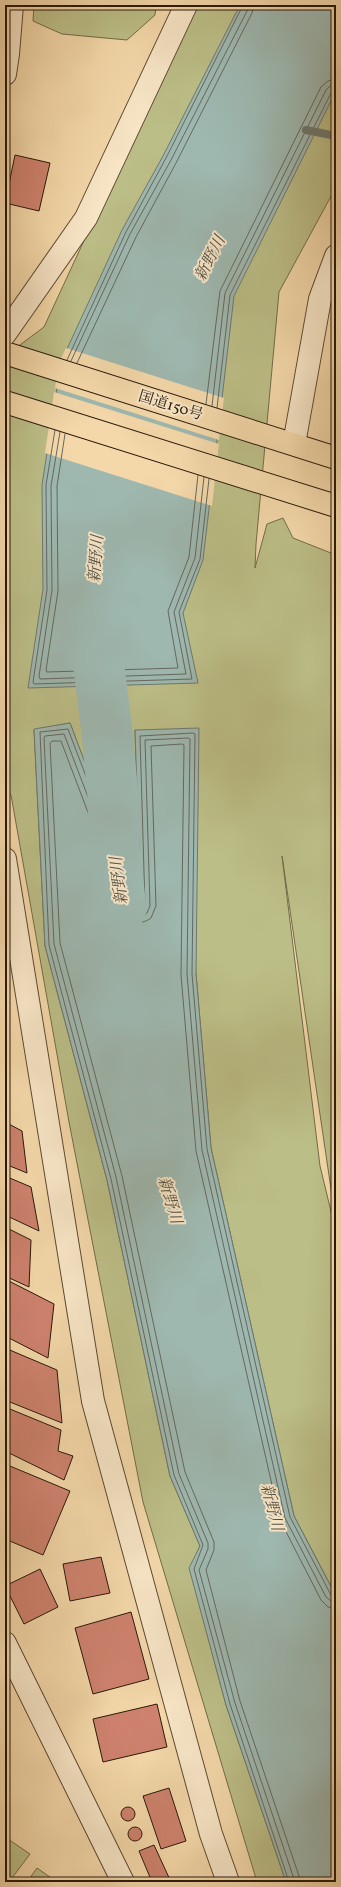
<svg xmlns="http://www.w3.org/2000/svg" width="341" height="1887" font-family="Vollkorn,'Noto Serif JP',serif">
  <style>
    .green { fill: #bcbe87; stroke: #726b49 }
    .water { fill: #9eb8b0; stroke: #6f786e }
    .pier { fill: #f4d8a9 }
    .lines { fill: none; stroke-linecap: round; stroke-linejoin: round }
    .shore { stroke: #64685e; stroke-width: 1 }
    .stream { stroke: #6f786e; stroke-width: 8 }
    .river { stroke: #9eb8b0; stroke-width: 51 }
    .building { fill: #ce826e; stroke: #29180b }
    .minor-casing { stroke: #5c4832; stroke-width: 24 }
    .highway-casing { stroke: #29180b; stroke-width: 24 }
    .minor { stroke: #f8e6c7; stroke-width: 22 }
    .highway { stroke: #f4d8a9; stroke-width: 22 }
    .labels { text-anchor: middle; stroke-width: 4; stroke-linejoin: round; paint-order: stroke }
    .street-label { font-size: 15px; fill: #29180b; stroke: #f8e6c7 }
    .water-label { font-size: 16px; font-style: italic; fill: #525045; stroke: #f8e6c7 }
  </style>
  <rect width="100%" height="100%" fill="#f4d8a9"/>
  <filter id="stains"><feTurbulence type="fractalNoise" baseFrequency=".005" numOctaves="4"/><feColorMatrix values="0 0 0 0 .2 0 0 0 0 .09 0 0 0 0 .02 0 0 0 .5 -.17"/></filter>
  <radialGradient id="worn" r=".72"><stop offset=".6" stop-color="#630" stop-opacity="0"/><stop offset="1" stop-color="#630" stop-opacity=".3"/></radialGradient>
  <path class="green" d="M 34,5 L 156,5 L 155,15 L 127,40 L 62,34 L 33,21 Z
    M 188,5 L 336,5 L 336,187 L 279,292 L 256,544 L 255,568 L 267,524 L 283,518 L 293,538 L 336,555 L 336,1223 L 282,856 L 320,1166 L 336,1232 L 336,1596 L 294,1516 L 211,1148 L 196,974 L 135,730 L 141,912 L 70,723 L 34,730 L 45,946 L 107,1180 L 170,1476 L 200,1546 L 190,1569 L 226,1705 L 286,1882 L 257,1882 L 143,1502 L 69,1122 L 11,795 L 5,789 L 5,356 L 44,327 L 132,137 Z
    M 5,1837 L 30,1854 L 9,1882 L 5,1882 Z
    M 37,1868 L 57,1882 L 27,1882 Z"/>
  <path class="water" d="M 240,5 L 336,5 L 336,91 L 234,296 L 203,560 L 183,613 L 198,683 L 28,688 L 43,589 L 42,485 L 61,362 L 122,230 L 163,156 Z
    M 70,723 L 141,911 L 135,730 L 199,728 L 196,974 L 211,1148 L 294,1516 L 336,1596 L 336,1882 L 286,1882 L 226,1705 L 189,1568 L 200,1546 L 170,1476 L 107,1180 L 45,946 L 34,729 Z"/>
  <path class="pier" d="M 66,348 L 224,398 L 219,440 L 55,388 L 59,362 Z
    M 54,392 L 219,444 L 212,506 L 45,453 Z"/>
  <g class="lines">
    <path class="shore" d="M 67,360 L 126,232 L 166,158 L 243,5
      M 71,361 L 130,234 L 171,160 L 247,11 L 248,5
      M 77,363 L 136,237 L 176,163 L 252,13 L 254,5
      M 206,404 L 220,291 L 321,87 L 328,81 L 336,79
      M 212,406 L 225,293 L 326,90 L 330,86 L 336,85
      M 217,408 L 230,295 L 331,93 L 336,90
      M 55,430 L 46,485 L 47,590 L 33,682 L 34,684 L 192,679 L 179,612 L 200,559 L 209,479
      M 60,432 L 51,486 L 52,590 L 39,676 L 40,679 L 186,674 L 174,612 L 195,558 L 204,477
      M 65,434 L 57,486 L 58,591 L 46,670 L 47,672 L 178,668 L 168,611 L 189,557 L 198,475
      M 289,1882 L 230,1704 L 194,1569 L 203,1545 L 174,1475 L 111,1179 L 49,945 L 40,732 L 68,729 L 136,908 L 140,911 L 144,910 L 145,906 L 140,736 L 193,733 L 195,734 L 192,974 L 207,1149 L 290,1517 L 331,1595 L 336,1597
      M 295,1882 L 235,1703 L 199,1570 L 208,1549 L 208,1543 L 179,1474 L 116,1177 L 54,944 L 44,738 L 45,736 L 64,734 L 131,910 C 135,917 141,918 147,913 L 150,906 L 145,740 L 188,738 L 190,739 L 187,974 L 202,1150 L 285,1518 L 326,1597 L 331,1601 L 336,1602
      M 301,1882 L 240,1701 L 206,1570 L 214,1550 L 214,1542 L 185,1472 L 122,1176 L 60,943 L 50,743 L 52,741 L 61,741 L 126,913 C 131,923 142,925 151,918 L 156,906 L 151,746 L 182,744 L 184,745 L 181,975 L 196,1151 L 280,1520 L 321,1600 L 328,1607 L 336,1608"/>
    <path class="stream" d="M 306,130 L 336,136"/>
    <path class="river" d="M 94,615 L 95,636 L 107,732 L 113,797 L 114,849 L 121,908"/>
  </g>
  <path class="building" d="M 15,155 L 50,163 L 39,211 L 5,203 Z
    M 5,1122 L 22,1131 L 27,1173 L 5,1164 Z
    M 5,1176 L 31,1187 L 39,1231 L 5,1215 Z
    M 5,1227 L 31,1240 L 29,1287 L 5,1276 Z
    M 5,1279 L 54,1304 L 48,1358 L 5,1336 Z
    M 5,1348 L 57,1370 L 62,1423 L 5,1400 Z
    M 5,1407 L 61,1430 L 58,1451 L 73,1456 L 64,1480 L 5,1451 Z
    M 5,1464 L 70,1491 L 43,1555 L 5,1539 Z
    M 101,1557 L 110,1593 L 70,1601 L 63,1564 Z
    M 40,1569 L 58,1607 L 24,1624 L 5,1586 Z
    M 131,1612 L 149,1679 L 93,1694 L 75,1628 Z
    M 157,1704 L 167,1747 L 103,1762 L 93,1719 Z
    M 169,1788 L 186,1841 L 161,1849 L 143,1796 Z
    M121 1814a7 7 0 1 1 14 0a7 7 0 1 1-14 0Z
    M128 1834a7 7 0 1 1 14 0a7 7 0 1 1-14 0Z
    M 154,1845 L 171,1882 L 152,1882 L 139,1851 Z"/>
  <g class="lines">
    <g class="minor-casing">
      <path id="minor" d="M 5,74 L 8,54 L 12,5
        M 5,334 L 86,218 L 186,5
        M 294,444 L 320,299 L 336,256
        M 5,859 L 93,1401 L 211,1834 L 228,1882
        M 5,1643 L 123,1882"/>
    </g>
    <g class="highway-casing">
      <path id="highway" d="M 5,353 L 336,458
        M 5,402 L 336,506"/>
    </g>
    <use href="#minor" class="minor"/>
    <use href="#highway" class="highway"/>
  </g>
  <g class="labels">
    <g class="street-label">
      <text transform="translate(171 405) rotate(17)" y="5">国道150号</text>
    </g>
    <g class="water-label">
      <text transform="translate(209 258) rotate(-63)" y="6">新野川</text>
      <text transform="translate(95 559) rotate(-86)" y="6">新野川</text>
      <text transform="translate(118 881) rotate(-97)" y="6">新野川</text>
      <text transform="translate(171 1200) rotate(74)" y="6">新野川</text>
      <text transform="translate(273 1507) rotate(76)" y="6">新野川</text>
    </g>
  </g>
  <rect width="341" height="1887" fill="none" stroke="#f4d8a9" stroke-width="20"/>
  <rect x="6" y="6" width="329" height="1875" fill="none" stroke="#29180b" stroke-width="2"/>
  <rect x="10" y="10" width="321" height="1867" fill="none" stroke="#29180b"/>
  <rect width="100%" height="100%" filter="url(#stains)"/>
  <rect width="100%" height="100%" fill="url(#worn)"/>
</svg>
